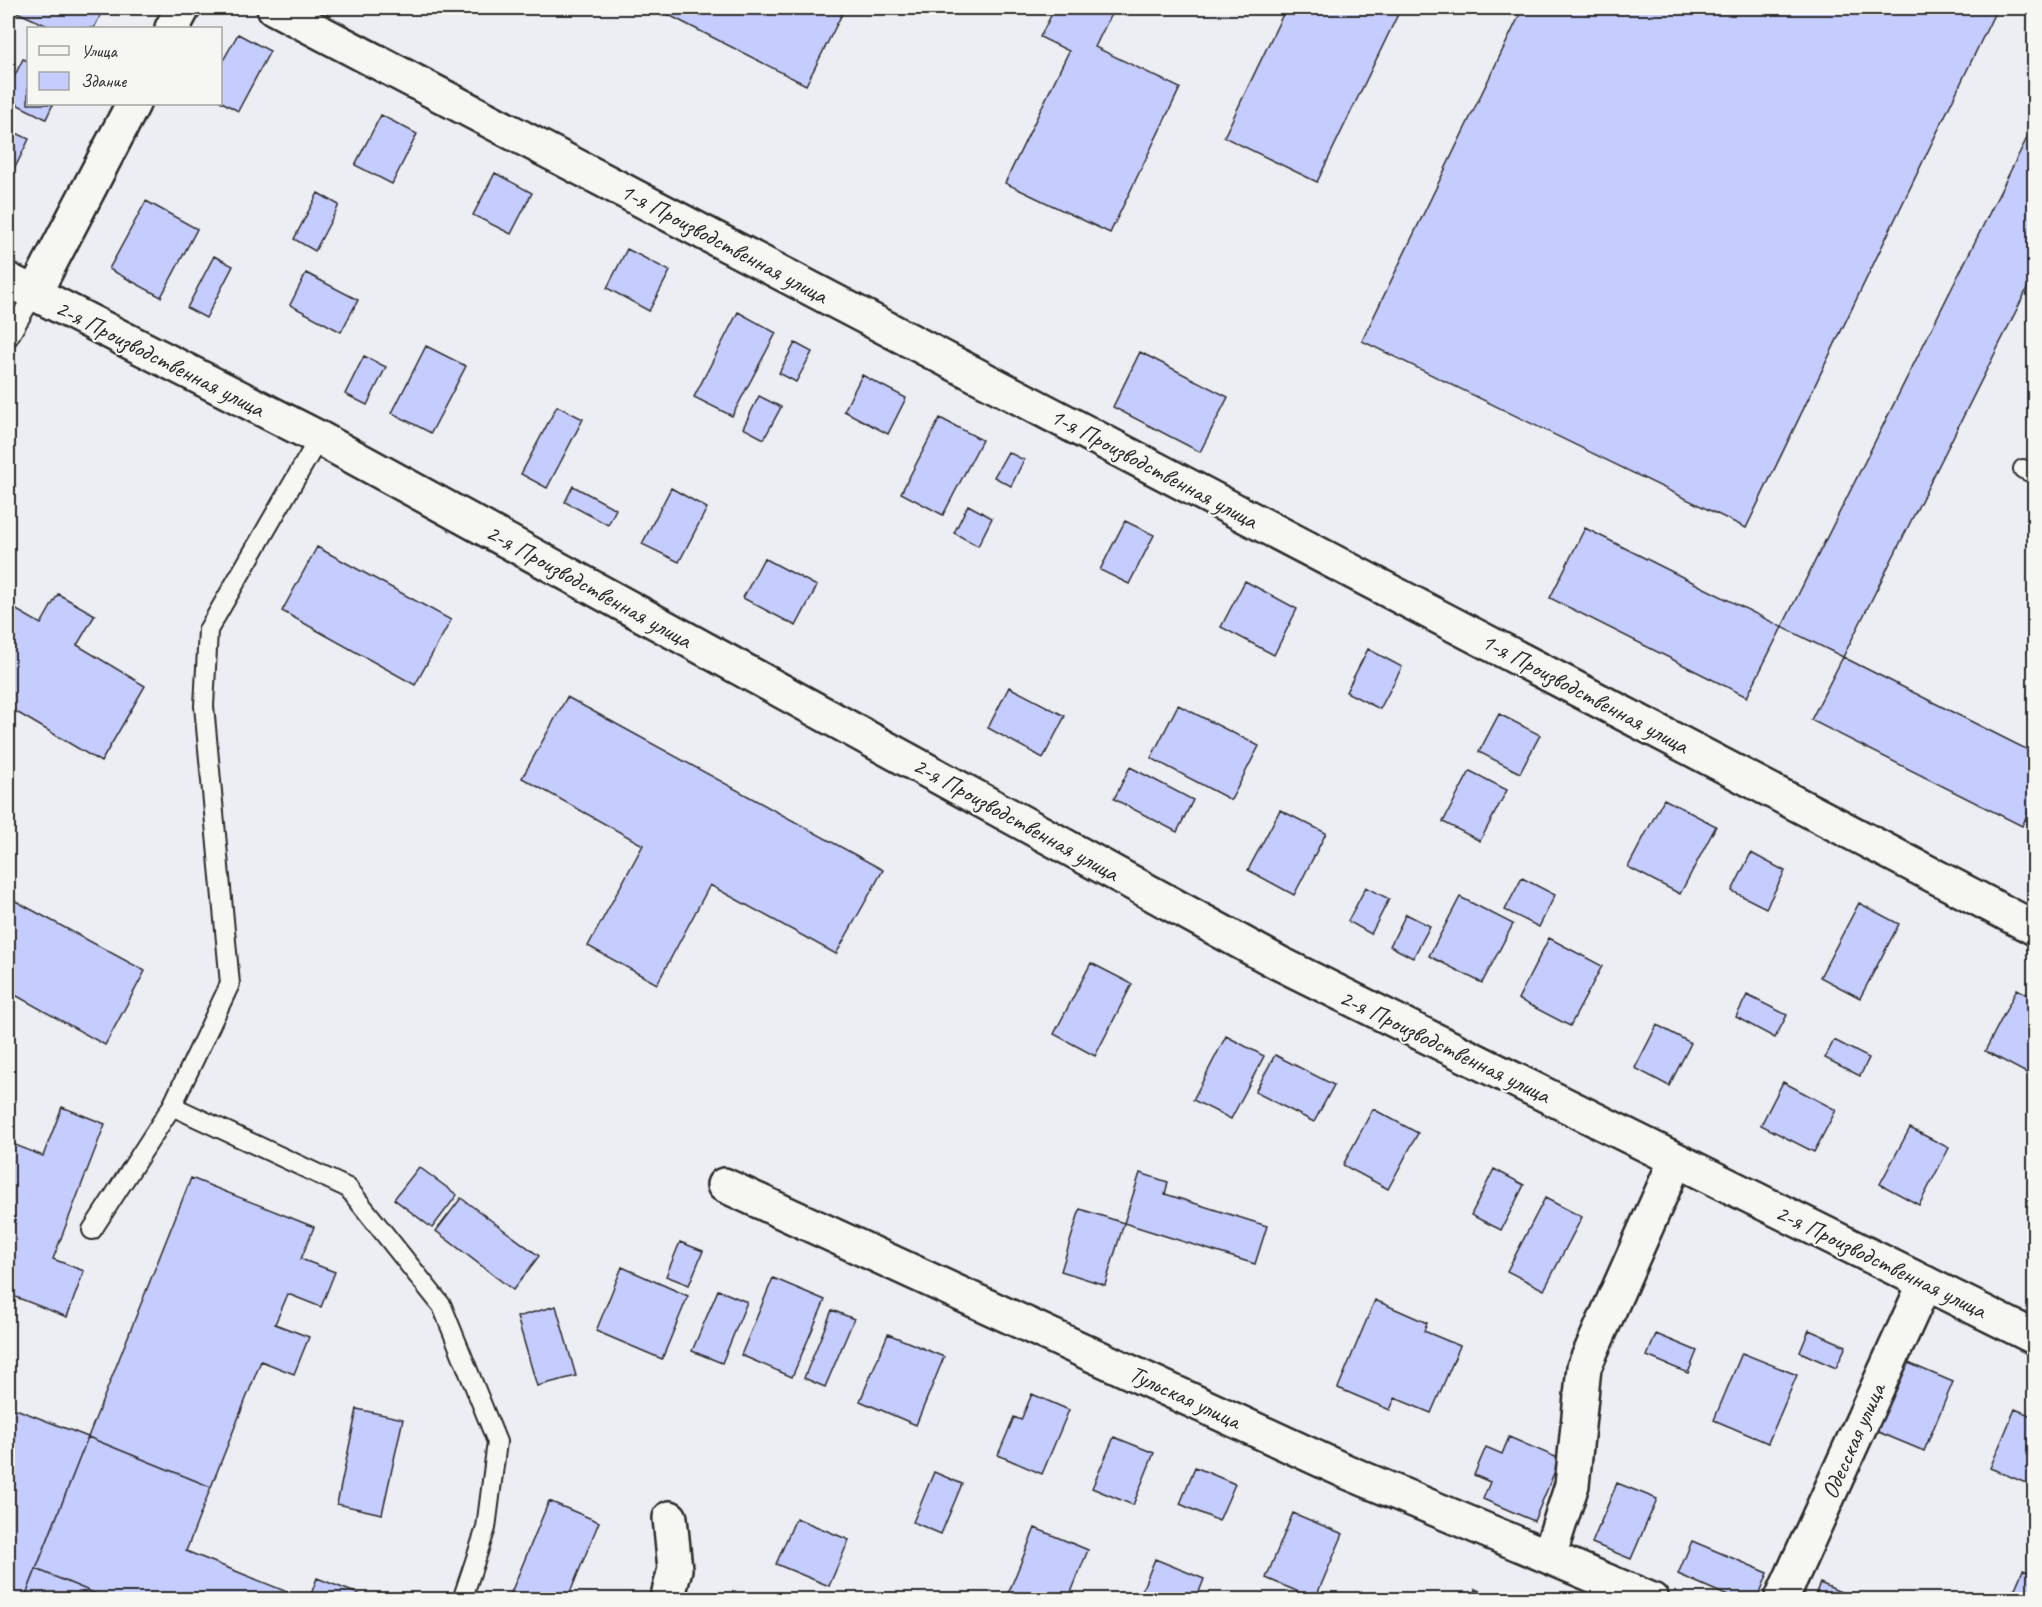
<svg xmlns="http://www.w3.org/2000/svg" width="2042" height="1607" font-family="Caveat,sans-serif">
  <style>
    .building { fill: #c5ccfe; stroke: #2b2b2b; stroke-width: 1.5 }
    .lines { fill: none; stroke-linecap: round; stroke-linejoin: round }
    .service-casing { stroke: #2b2b2b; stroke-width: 22 }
    .minor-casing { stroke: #2b2b2b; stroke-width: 38 }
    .tertiary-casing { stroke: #2b2b2b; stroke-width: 38 }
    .service { stroke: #f6f6f2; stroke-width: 18 }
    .minor { stroke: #f6f6f2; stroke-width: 33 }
    .tertiary { stroke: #f6f6f2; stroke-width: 33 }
    .labels { text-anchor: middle; stroke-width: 4.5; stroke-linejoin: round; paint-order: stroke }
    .street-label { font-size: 24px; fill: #2b2b2b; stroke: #f6f6f2 }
  </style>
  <rect width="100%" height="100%" fill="#eceef4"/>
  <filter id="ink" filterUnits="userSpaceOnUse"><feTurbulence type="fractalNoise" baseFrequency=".0167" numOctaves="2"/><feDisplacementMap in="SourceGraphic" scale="12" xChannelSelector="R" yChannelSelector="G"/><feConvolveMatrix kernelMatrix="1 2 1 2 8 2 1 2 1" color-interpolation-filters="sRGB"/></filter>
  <g filter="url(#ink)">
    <path class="building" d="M 8,8 L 104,8 L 94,28 L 52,28 Z
      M 655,8 L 830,8 L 842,14 L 806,85 Z
      M 1055,8 L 1114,8 L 1095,47 L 1180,88 L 1110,233 L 1005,183 L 1069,51 L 1040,37 Z
      M 1286,8 L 1401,8 L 1317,182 L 1224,137 Z
      M 1523,8 L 1997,8 L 1746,528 L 1362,341 Z
      M 238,34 L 270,51 L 238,111 L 220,101 L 220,66 Z
      M 23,59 L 28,61 L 28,104 L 53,104 L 46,119 L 8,100 L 8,89 Z
      M 381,115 L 417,134 L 392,184 L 355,165 Z
      M 2034,124 L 2034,275 L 1843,657 L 1782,627 Z
      M 8,129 L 29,139 L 8,182 Z
      M 495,173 L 532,193 L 511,234 L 473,215 Z
      M 318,193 L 339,205 L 315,251 L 294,239 Z
      M 146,201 L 197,229 L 161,297 L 109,269 Z
      M 627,249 L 670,271 L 649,311 L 607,288 Z
      M 214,256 L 233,266 L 206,318 L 187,308 Z
      M 306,273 L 358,300 L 341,332 L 290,305 Z
      M 738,312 L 776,333 L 732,416 L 694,397 Z
      M 795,343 L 812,352 L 796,382 L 779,373 Z
      M 426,346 L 466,366 L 431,433 L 392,413 Z
      M 1140,352 L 1228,397 L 1200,452 L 1113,407 Z
      M 364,356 L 386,367 L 367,405 L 345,394 Z
      M 862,375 L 906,398 L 888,434 L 844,411 Z
      M 759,396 L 781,407 L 764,439 L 743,428 Z
      M 557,406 L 583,419 L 547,488 L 521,474 Z
      M 940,418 L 982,440 L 943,515 L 901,493 Z
      M 1008,452 L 1024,460 L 1011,486 L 994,477 Z
      M 573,486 L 616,509 L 608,525 L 565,502 Z
      M 671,488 L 707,508 L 679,562 L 642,544 Z
      M 968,505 L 992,518 L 978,546 L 954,533 Z
      M 1125,521 L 1154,535 L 1129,584 L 1100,570 Z
      M 1585,528 L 1782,627 L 1747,697 L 1550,598 Z
      M 317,547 L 451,620 L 415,685 L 282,611 Z
      M 764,558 L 817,586 L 796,626 L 743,598 Z
      M 1245,581 L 1297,609 L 1274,655 L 1221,627 Z
      M 58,594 L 95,615 L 77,645 L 145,686 L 101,762 L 8,707 L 8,605 L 41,624 Z
      M 1368,649 L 1402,667 L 1380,709 L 1346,692 Z
      M 1843,657 L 2034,753 L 2034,801 L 2022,826 L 1811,720 Z
      M 1009,687 L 1065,716 L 1043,758 L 988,728 Z
      M 567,697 L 883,870 L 836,954 L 710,885 L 657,984 L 588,946 L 643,845 L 522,778 Z
      M 1178,705 L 1259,746 L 1231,800 L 1151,758 Z
      M 1499,714 L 1540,735 L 1520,773 L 1479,752 Z
      M 1130,767 L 1193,800 L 1177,832 L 1114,799 Z
      M 1470,771 L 1507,790 L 1480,841 L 1443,822 Z
      M 1664,799 L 1716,826 L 1680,894 L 1628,867 Z
      M 2034,801 L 2034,825 L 2025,819 Z
      M 1280,810 L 1326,833 L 1294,895 L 1248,870 Z
      M 1751,853 L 1785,871 L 1766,908 L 1732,891 Z
      M 1522,878 L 1555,895 L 1539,927 L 1505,910 Z
      M 1366,887 L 1389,899 L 1371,934 L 1348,921 Z
      M 8,897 L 145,971 L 105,1045 L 8,991 Z
      M 1460,897 L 1513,924 L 1482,983 L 1429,956 Z
      M 1859,903 L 1899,924 L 1860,998 L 1820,977 Z
      M 1406,914 L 1430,926 L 1413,958 L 1390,946 Z
      M 1549,938 L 1602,966 L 1570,1026 L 1518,999 Z
      M 1091,963 L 1132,984 L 1095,1056 L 1054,1034 Z
      M 2017,989 L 2034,998 L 2034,1077 L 1985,1051 Z
      M 1747,995 L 1787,1015 L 1775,1038 L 1736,1017 Z
      M 1657,1025 L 1691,1043 L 1669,1086 L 1635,1068 Z
      M 1226,1036 L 1264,1056 L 1231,1119 L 1193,1100 Z
      M 1834,1040 L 1869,1058 L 1860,1076 L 1825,1058 Z
      M 1275,1055 L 1334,1085 L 1314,1122 L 1255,1092 Z
      M 1783,1082 L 1836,1110 L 1814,1152 L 1761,1125 Z
      M 62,1107 L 105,1124 L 53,1259 L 84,1271 L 67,1317 L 8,1294 L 8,1142 L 43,1156 Z
      M 1373,1109 L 1418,1133 L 1388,1189 L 1343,1165 Z
      M 1910,1128 L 1949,1148 L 1919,1205 L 1880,1184 Z
      M 419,1167 L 457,1195 L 432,1228 L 394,1199 Z
      M 1494,1169 L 1524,1185 L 1501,1230 L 1471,1215 Z
      M 1140,1173 L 1168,1182 L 1165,1194 L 1267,1226 L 1255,1264 L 1124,1223 Z
      M 191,1178 L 314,1227 L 301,1259 L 335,1272 L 321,1307 L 288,1294 L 275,1324 L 309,1337 L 294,1374 L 261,1361 L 211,1487 L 88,1437 Z
      M 461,1198 L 539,1256 L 513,1290 L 436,1231 Z
      M 1545,1198 L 1582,1217 L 1544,1290 L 1507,1271 Z
      M 1080,1209 L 1124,1223 L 1105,1285 L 1061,1271 Z
      M 680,1242 L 703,1251 L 689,1285 L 666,1276 Z
      M 622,1267 L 688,1296 L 662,1359 L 596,1331 Z
      M 773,1278 L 825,1300 L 792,1377 L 741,1355 Z
      M 718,1290 L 747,1302 L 722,1363 L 692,1351 Z
      M 1375,1300 L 1427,1323 L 1424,1331 L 1460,1346 L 1431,1413 L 1395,1398 L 1390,1410 L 1338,1388 Z
      M 556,1306 L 576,1376 L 537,1386 L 517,1317 Z
      M 832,1310 L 854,1319 L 825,1387 L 804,1378 Z
      M 1809,1330 L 1846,1346 L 1836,1368 L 1800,1352 Z
      M 888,1334 L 944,1357 L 916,1425 L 860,1401 Z
      M 1656,1334 L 1697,1351 L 1688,1373 L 1647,1356 Z
      M 1742,1353 L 1797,1375 L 1768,1443 L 1714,1420 Z
      M 1906,1362 L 1953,1382 L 1924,1451 L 1876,1431 Z
      M 1032,1394 L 1069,1410 L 1042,1474 L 998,1455 L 1014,1417 L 1021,1420 Z
      M 8,1406 L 88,1437 L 24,1600 L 8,1600 Z
      M 357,1409 L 403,1419 L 382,1514 L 337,1504 Z
      M 2015,1409 L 2034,1417 L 2034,1481 L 2033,1486 L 1990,1468 Z
      M 88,1437 L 211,1487 L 186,1551 L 307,1600 L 111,1600 L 36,1569 Z
      M 1114,1437 L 1154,1453 L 1133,1505 L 1092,1488 Z
      M 1509,1437 L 1560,1459 L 1534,1521 L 1483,1499 L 1490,1482 L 1474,1475 L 1486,1447 L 1502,1454 Z
      M 1195,1467 L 1235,1484 L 1219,1521 L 1180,1504 Z
      M 934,1472 L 962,1484 L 941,1534 L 913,1522 Z
      M 1617,1483 L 1657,1499 L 1631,1559 L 1592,1543 Z
      M 549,1501 L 599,1522 L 567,1600 L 521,1600 L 510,1595 Z
      M 1293,1513 L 1343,1534 L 1315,1599 L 1266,1578 Z
      M 796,1518 L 849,1540 L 829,1586 L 776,1564 Z
      M 1035,1528 L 1088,1550 L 1068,1600 L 1021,1600 L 1008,1594 Z
      M 1692,1541 L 1768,1573 L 1757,1600 L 1737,1600 L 1678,1574 Z
      M 1155,1559 L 1204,1579 L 1196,1600 L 1138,1600 Z
      M 36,1569 L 111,1600 L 24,1600 Z
      M 2023,1570 L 2034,1574 L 2034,1600 L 2010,1600 Z
      M 317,1578 L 371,1599 L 309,1600 Z
      M 1820,1583 L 1859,1600 L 1813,1600 Z
      M 1475,1589 L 1502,1600 L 1471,1600 Z"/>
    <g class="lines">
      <g class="service-casing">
        <path id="service" d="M 8,338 L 34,294
          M 2023,469 L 2034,474
          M 172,1106 L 348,1188 L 442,1306 L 497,1442 L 486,1528 L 462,1600
          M 92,1230 L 172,1106 L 230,984 L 204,706 L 208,630 L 319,438"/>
      </g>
      <g class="minor-casing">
        <path id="minor" d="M 274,8 L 2034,928
          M 724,1185 L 1345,1471 L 1652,1600
          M 1549,1556 L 1572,1485 L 1584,1367 L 1676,1160
          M 667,1600 L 675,1569 L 670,1518
          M 1781,1600 L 1925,1283"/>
      </g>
      <g class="tertiary-casing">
        <path id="tertiary" d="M 172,28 L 183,8
          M 8,280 L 319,438 L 1279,963 L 2034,1337
          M 34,294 L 133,104"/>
      </g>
      <use href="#service" class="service"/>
      <use href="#minor" class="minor"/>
      <use href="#tertiary" class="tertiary"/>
    </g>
  </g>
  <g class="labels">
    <g class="street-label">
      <text transform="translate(724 243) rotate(28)" y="8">1-я Производственная улица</text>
      <text transform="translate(160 358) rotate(27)" y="8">2-я Производственная улица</text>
      <text transform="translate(1154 468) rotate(28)" y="8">1-я Производственная улица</text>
      <text transform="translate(589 586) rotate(29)" y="8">2-я Производственная улица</text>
      <text transform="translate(1585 693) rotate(28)" y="8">1-я Производственная улица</text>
      <text transform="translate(1016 819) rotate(29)" y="8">2-я Производственная улица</text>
      <text transform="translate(1445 1046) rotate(26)" y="8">2-я Производственная улица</text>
      <text transform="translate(1881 1261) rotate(26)" y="8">2-я Производственная улица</text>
      <text transform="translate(1185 1397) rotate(25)" y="8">Тульская улица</text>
      <text transform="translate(1853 1441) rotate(-66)" y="8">Одесская улица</text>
    </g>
  </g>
  <rect width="2042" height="1607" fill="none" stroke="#f6f6f2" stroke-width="30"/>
  <rect x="15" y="15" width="2012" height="1577" fill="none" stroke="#2b2b2b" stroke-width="2" filter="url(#ink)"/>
  <rect x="27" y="27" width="195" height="78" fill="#f6f6f2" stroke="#a5a5a2" stroke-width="1.5"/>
  <rect x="39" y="46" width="30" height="9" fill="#f6f6f2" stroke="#a5a5a2" stroke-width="1.5"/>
  <text x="81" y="57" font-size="18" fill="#2b2b2b">Улица</text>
  <rect x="39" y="72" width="30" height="18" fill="#c5ccfe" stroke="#a5a5a2" stroke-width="1.5"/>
  <text x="81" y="87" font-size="18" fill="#2b2b2b">Здание</text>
</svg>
